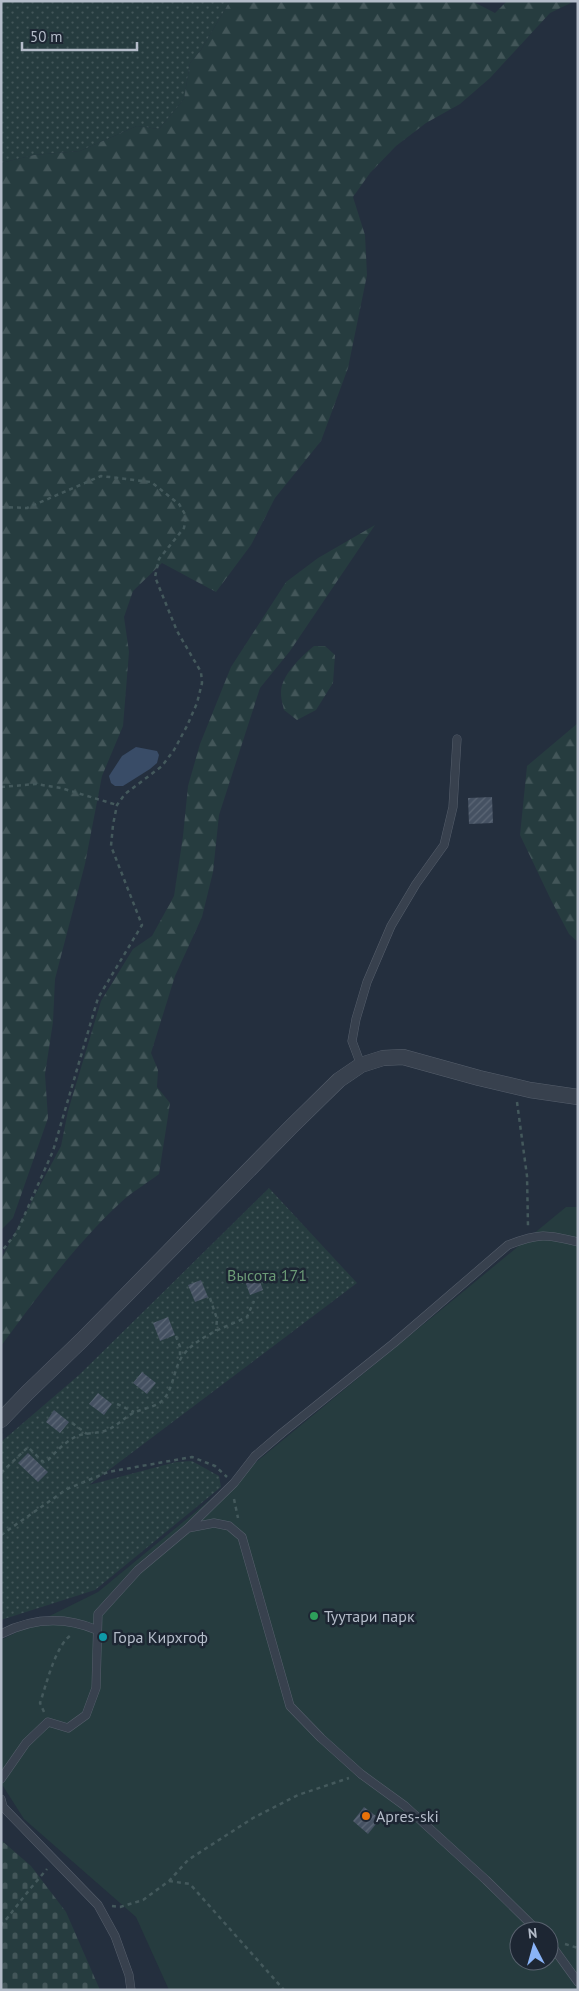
<svg xmlns="http://www.w3.org/2000/svg" width="579" height="1991" font-family="'PT Sans',sans-serif">
  <style>
    .green { fill: url(#green-dots) }
    .forest { fill: url(#forest-firs) }
    .cemetery { fill: url(#cemetery-stones) }
    .pitch { fill: #263c3f; fill-rule: evenodd }
    .water { fill: #394c67 }
    .building { fill: url(#building-hatch) }
    .lines { fill: none; stroke-linecap: round; stroke-linejoin: round }
    .lane-casing { stroke: #565f6c; stroke-width: 9 }
    .street-casing { stroke: #565f6c; stroke-width: 16 }
    .path { stroke: #44595c; stroke-width: 2.5; stroke-dasharray: 4 4; stroke-linecap: butt }
    .lane { stroke: #38414e; stroke-width: 8 }
    .street { stroke: #38414e; stroke-width: 15 }
    .leisure-dot { fill: #2e9e5b; stroke: #1d2633; stroke-width: 2 }
    .culture-dot { fill: #0f9aa8; stroke: #1d2633; stroke-width: 2 }
    .food-dot { fill: #e8710a; stroke: #1d2633; stroke-width: 2 }
    .labels { text-anchor: middle; stroke-width: 5; stroke-linejoin: round; paint-order: stroke }
    .park-label { font-size: 16px; fill: #6b9a76; stroke: #1d2633 }
    .poi-label { font-size: 16px; fill: #b4bcc9; stroke: #1d2633; text-anchor: start }
  </style>
  <defs>
    <pattern id="green-dots" width="8" height="8" patternUnits="userSpaceOnUse" patternTransform="scale(1.25)"><rect width="8" height="8" fill="#263c3f"/><path d="M2 2h.1M6 6h.1" fill="none" stroke="#435659" stroke-width="1.8" stroke-linecap="round"/></pattern>
    <pattern id="forest-firs" width="22" height="20" patternUnits="userSpaceOnUse" patternTransform="scale(1.25)"><rect width="22" height="20" fill="#263c3f"/><path d="M5 1l3.5 6h-7zM16 11l3.5 6h-7z" fill="#435659"/></pattern>
    <pattern id="cemetery-stones" width="16" height="16" patternUnits="userSpaceOnUse" patternTransform="scale(1.25)"><rect width="16" height="16" fill="#263c3f"/><path d="M2 7V4a2 2 0 0 1 4 0v3zM10 15v-3a2 2 0 0 1 4 0v3z" fill="#435659"/></pattern>
    <pattern id="building-hatch" width="6" height="6" patternUnits="userSpaceOnUse" patternTransform="scale(1.25)"><rect width="6" height="6" fill="#455162"/><path d="M-1 1l2-2M0 6l6-6M5 7l2-2" fill="none" stroke="#5d6877"/></pattern>
  </defs>
  <rect width="100%" height="100%" fill="#242f3e"/>
  <path class="green" d="M 1,1 L 230,1 L 201,50 L 190,63 L 184,99 L 159,129 L 137,126 L 80,151 L 34,155 L 1,163 Z
    M 269,1188 L 357,1283 L 89,1485 L 176,1462 L 192,1461 L 219,1476 L 221,1487 L 95,1590 L 1,1620 L 1,1442 L 79,1375 Z"/>
  <path class="forest" d="M 230,1 L 472,1 L 495,13 L 507,1 L 575,1 L 550,13 L 490,78 L 460,104 L 426,123 L 396,146 L 370,173 L 353,197 L 365,235 L 367,275 L 348,368 L 321,441 L 275,498 L 251,545 L 216,592 L 162,563 L 133,591 L 124,617 L 129,652 L 123,726 L 102,776 L 85,864 L 55,979 L 53,1022 L 45,1074 L 48,1118 L 13,1218 L 1,1230 L 1,163 L 34,155 L 80,151 L 137,126 L 159,129 L 184,99 L 190,63 L 201,50 Z
    M 375,525 L 290,651 L 260,688 L 219,815 L 213,872 L 202,917 L 175,976 L 151,1053 L 158,1070 L 157,1087 L 170,1103 L 159,1174 C 146,1184 130,1193 119,1204 C 74,1246 38,1296 1,1346 L 1,1259 L 61,1146 L 68,1111 L 101,1001 L 133,949 L 152,936 L 174,896 L 183,836 L 188,786 L 200,744 L 231,667 L 286,582 L 318,558 Z
    M 314,646 L 325,646 L 335,655 L 333,683 L 316,710 L 297,720 L 284,710 C 283,705 281,700 281,694 C 280,676 301,657 314,646 Z
    M 578,723 L 578,942 L 569,934 L 551,900 L 520,835 L 527,766 Z"/>
  <path class="cemetery" d="M 1,1840 L 31,1866 L 66,1912 L 100,1990 L 1,1990 Z"/>
  <path class="pitch" d="M 566,1207 L 578,1207 L 578,1990 L 169,1990 L 136,1917 L 24,1819 L 1,1783 L 1,1640 L 98,1592 ZM 519,1931 L 549,1931 L 549,1961 L 519,1961 Z"/>
  <path class="water" d="M 136,747 L 157,751 L 159,755 L 157,763 L 150,769 L 123,786 L 115,786 L 111,783 L 109,776 L 122,756 Z"/>
  <path class="building" d="M 492,797 L 493,823 L 469,824 L 468,798 Z
    M 257,1273 L 263,1290 L 250,1295 L 244,1278 Z
    M 201,1280 L 208,1297 L 195,1302 L 188,1285 Z
    M 168,1317 L 175,1335 L 160,1341 L 153,1323 Z
    M 142,1372 L 156,1383 L 147,1394 L 133,1383 Z
    M 98,1393 L 112,1404 L 104,1415 L 89,1404 Z
    M 54,1410 L 69,1422 L 60,1433 L 46,1422 Z
    M 28,1453 L 48,1472 L 38,1482 L 18,1463 Z
    M 364,1807 L 380,1819 L 368,1834 L 353,1821 Z"/>
  <g class="lines">
    <g class="lane-casing">
      <path id="lane" d="M 361,1065 L 352,1041 L 356,1019 L 367,982 L 391,926 L 416,884 L 444,845 L 453,807 L 457,739
        M 188,1528 L 234,1483 L 255,1456 L 282,1433 L 394,1343 L 508,1245 C 539,1233 546,1234 578,1242
        M 1,1634 C 32,1618 64,1616 97,1630
        M 1,1779 L 26,1743 L 48,1722 L 68,1728 L 86,1715 L 96,1688 L 98,1614 L 138,1570 L 188,1528 L 214,1523 L 229,1526 L 242,1537 L 290,1706 L 321,1738 L 361,1774 L 405,1806 L 486,1880 L 538,1931
        M 1,1799 L 3,1807 L 98,1905 L 115,1936 L 129,1975 L 131,1990
        M 549,1942 L 578,1982"/>
    </g>
    <g class="street-casing">
      <path id="street" d="M 1,1420 L 27,1393 L 82,1340 L 291,1127 L 339,1080 L 361,1065 L 383,1058 L 403,1057 L 479,1078 L 530,1090 L 578,1097"/>
    </g>
    <path class="path" d="M 1,507 L 27,508 L 101,476 L 151,482 L 179,504 L 186,516 L 184,528 L 159,559 L 155,577 L 177,631 L 201,672 L 202,683 L 197,703 L 187,726 L 174,750 L 162,766 L 125,794 L 117,805 L 113,825 L 111,846 L 142,925 L 98,998 L 53,1151 L 17,1232 L 1,1252
      M 1,787 L 36,784 L 61,788 L 117,805
      M 517,1102 L 527,1176 L 528,1226
      M 210,1298 L 217,1319 L 216,1331
      M 176,1336 L 180,1347 L 180,1358
      M 117,1404 L 134,1412
      M 72,1423 L 87,1434
      M 1,1473 L 28,1447 L 43,1462 L 48,1460 C 58,1450 69,1437 84,1434 C 92,1433 100,1433 107,1430 C 117,1426 124,1418 133,1413 C 141,1409 150,1408 158,1404 C 175,1393 172,1368 184,1354 C 200,1335 226,1327 247,1317 L 254,1301
      M 234,1499 L 238,1518
      M 1,1535 L 67,1489 L 108,1472 L 192,1457 L 215,1466 L 227,1477
      M 44,1712 L 40,1703 C 46,1686 56,1642 73,1634
      M 169,1881 L 190,1884 L 284,1990
      M 112,1906 L 120,1907 L 143,1900 L 169,1881 L 188,1860 L 253,1818 L 298,1795 L 349,1778
      M 1,1926 L 30,1889 L 47,1869
      M 565,1944 L 578,1948"/>
    <use href="#lane" class="lane"/>
    <use href="#street" class="street"/>
  </g>
  <circle class="leisure-dot" cx="314" cy="1616" r="5"/>
  <circle class="culture-dot" cx="103" cy="1637" r="5"/>
  <circle class="food-dot" cx="366" cy="1816" r="5"/>
  <g class="labels">
    <g class="park-label">
      <text x="267" y="1281">Высота 171</text>
    </g>
    <g class="poi-label">
      <text x="324" y="1622">Туутари парк</text>
      <text x="113" y="1643">Гора Кирхгоф</text>
      <text x="376" y="1822">Apres-ski</text>
    </g>
  </g>
  <rect width="579" height="1991" fill="none" stroke="#b4bcc9" stroke-width="5"/>
  <g transform="translate(534 1946) rotate(354)"><circle r="24" fill="#1d2633" stroke="#59626f"/>
  <path d="M0-4L9 19L0 12L-9 19Z" fill="#8ab4f8"/>
  <text y="-8" font-size="14" font-weight="bold" text-anchor="middle" fill="#b4bcc9">N</text>
  </g>
  <path d="M22 42v8h115v-8" fill="none" stroke="#b4bcc9" stroke-width="2.5"/>
  <text x="30" y="42" font-size="15" fill="#b4bcc9" stroke="#1d2633" stroke-width="4" paint-order="stroke">50 m</text>
</svg>
